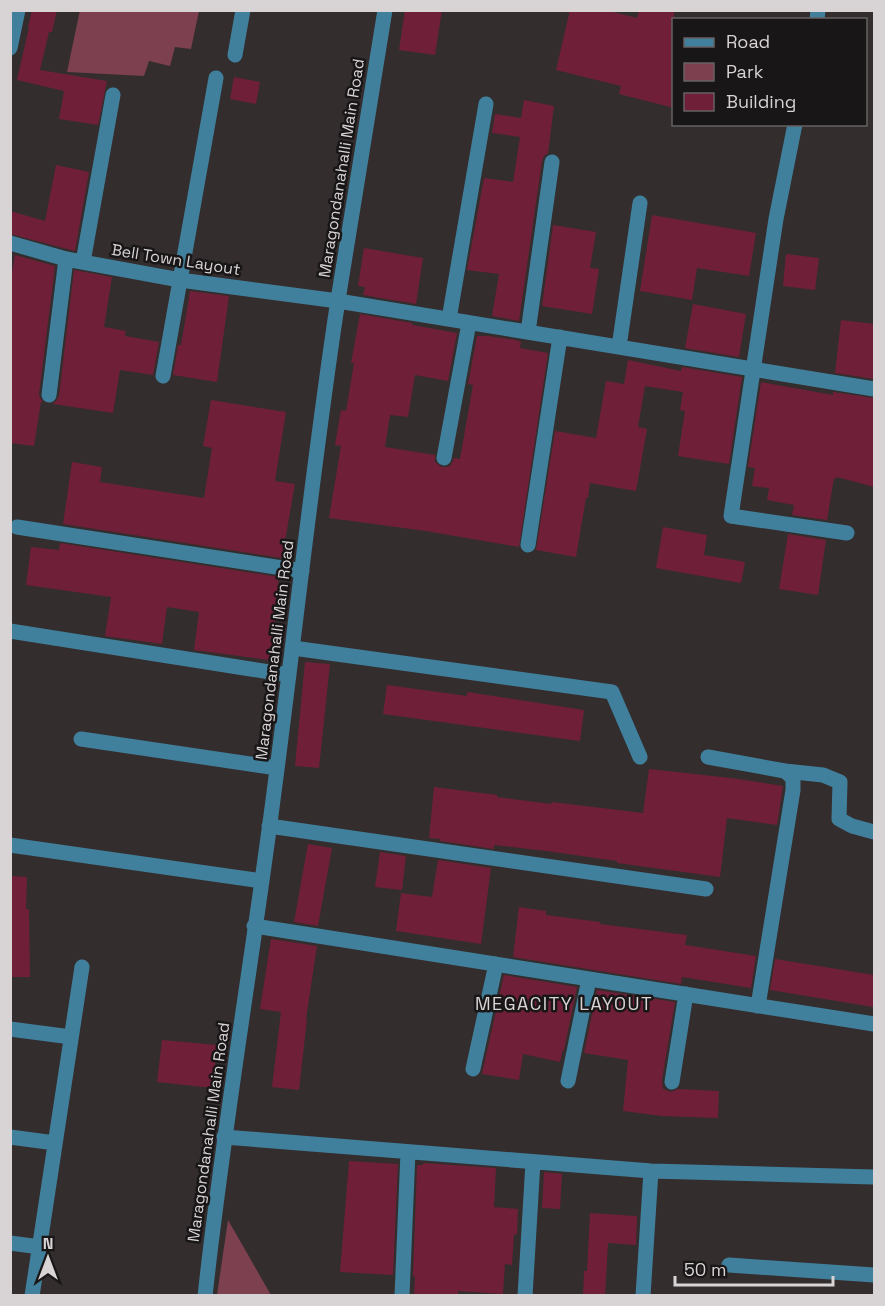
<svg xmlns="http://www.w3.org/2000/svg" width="885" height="1306" font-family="'Space Grotesk',sans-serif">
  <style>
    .green { fill: #7c404f }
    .building { fill: #6f2038 }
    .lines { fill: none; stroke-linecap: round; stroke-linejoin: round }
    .minor { stroke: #41809c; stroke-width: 15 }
    .labels { text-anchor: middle; stroke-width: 5; stroke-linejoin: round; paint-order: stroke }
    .street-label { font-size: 16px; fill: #d8d3d4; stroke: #191617 }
    .neighbourhood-label { font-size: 18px; letter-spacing: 1.5px; fill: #d8d3d4; stroke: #191617 }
  </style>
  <rect width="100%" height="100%" fill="#332d2e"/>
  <path class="green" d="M 80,10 L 199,10 L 199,11 L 191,49 L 175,47 L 170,66 L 149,61 L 144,76 L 67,72 Z
    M 228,1220 L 271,1295 L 217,1295 Z"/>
  <path class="building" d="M 32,10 L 57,10 L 52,32 L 49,32 L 40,70 L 107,81 L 98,125 L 59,119 L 64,91 L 17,80 L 29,27 L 28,27 Z
    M 405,10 L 442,10 L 435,55 L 399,50 Z
    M 570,10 L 605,10 L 637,18 L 639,10 L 674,10 L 674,108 L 619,94 L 621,86 L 556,70 Z
    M 234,77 L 260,82 L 256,104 L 230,99 Z
    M 524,100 L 554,106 L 548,153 L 544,156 L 542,161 L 519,321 L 492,316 L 499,274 L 467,270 L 484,178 L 513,182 L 520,137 L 492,133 L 495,114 L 521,118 Z
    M 56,165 L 89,172 L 75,251 L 10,234 L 10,211 L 45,221 Z
    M 652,215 L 756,233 L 749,276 L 697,268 L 692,300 L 640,291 Z
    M 553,225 L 596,232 L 590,268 L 599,269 L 592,314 L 542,306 Z
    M 364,248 L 423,258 L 416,304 L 363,295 L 365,287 L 358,286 Z
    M 786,254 L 819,258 L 815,290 L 783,286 Z
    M 15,255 L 55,266 L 39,394 L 40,398 L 43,402 L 41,402 L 34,446 L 10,443 L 10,283 Z
    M 74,270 L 112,277 L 104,327 L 126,331 L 125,336 L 159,342 L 153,375 L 120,370 L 113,413 L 53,404 L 56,401 L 59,396 Z
    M 190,291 L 229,296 L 217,382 L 173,375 L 178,345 L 181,345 Z
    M 693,304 L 746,314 L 739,357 L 685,348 Z
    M 360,314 L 412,323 L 412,325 L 457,333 L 448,381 L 415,375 L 408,417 L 390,415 L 385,447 L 435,455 L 435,462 L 442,467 L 447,467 L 451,465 L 454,458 L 460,459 L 473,385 L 468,384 L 477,336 L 488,336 L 516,340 L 521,342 L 520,348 L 548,353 L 519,547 L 426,531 L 329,518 L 341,446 L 335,445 L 341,410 L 346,411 L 354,363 L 351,363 Z
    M 841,320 L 874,324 L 874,379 L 835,373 Z
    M 628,360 L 681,371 L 682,367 L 742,377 L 729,464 L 678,456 L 685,411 L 680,410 L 683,392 L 645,386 L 638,427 L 647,429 L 636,491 L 590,483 L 588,498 L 586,498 L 576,557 L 536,550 L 555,431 L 596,438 L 606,381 L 624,384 Z
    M 761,382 L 833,395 L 833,392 L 874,398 L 874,487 L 837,477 L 836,479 L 834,478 L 827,520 L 792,515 L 794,505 L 767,500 L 769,488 L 752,486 L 755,468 L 748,467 Z
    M 211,400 L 286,412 L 275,481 L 295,484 L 282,558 L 63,524 L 72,462 L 102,467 L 100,482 L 204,498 L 212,448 L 203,446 Z
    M 663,527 L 707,535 L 704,555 L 745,562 L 741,583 L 656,568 Z
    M 788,534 L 826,540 L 818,595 L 779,589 Z
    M 60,543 L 279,577 L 278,585 L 280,585 L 270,660 L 194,650 L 199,612 L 167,607 L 162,644 L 105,636 L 111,597 L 26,585 L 31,547 L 59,550 Z
    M 305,662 L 330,664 L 319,768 L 295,766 Z
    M 387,685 L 467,696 L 467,692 L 584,710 L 580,741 L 383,714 Z
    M 649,769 L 731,778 L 783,786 L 777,825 L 727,818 L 720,877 L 617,863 L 617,861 L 546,851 L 494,845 L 494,849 L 440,841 L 440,839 L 429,838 L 434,787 L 497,795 L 497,797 L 551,804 L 552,802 L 643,813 Z
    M 308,844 L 332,848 L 318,926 L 294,922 Z
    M 380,852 L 406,856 L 402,890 L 375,887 Z
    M 438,860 L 491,868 L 481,944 L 396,931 L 401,893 L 432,897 Z
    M 10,876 L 27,877 L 26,909 L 29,909 L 30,977 L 10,977 Z
    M 519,907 L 546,911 L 546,915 L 600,922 L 600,924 L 687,935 L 685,945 L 756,956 L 751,988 L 682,977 L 681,984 L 513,957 Z
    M 271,939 L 317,946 L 306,1019 L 307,1019 L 299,1090 L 272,1087 L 281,1012 L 260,1009 Z
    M 775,959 L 874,975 L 874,995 L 873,1007 L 770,990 Z
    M 504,975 L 577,987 L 564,1050 L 563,1050 L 560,1062 L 523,1054 L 519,1080 L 482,1074 Z
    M 597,990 L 675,1002 L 662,1080 L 663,1089 L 671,1092 L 678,1089 L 719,1091 L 718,1118 L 662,1116 L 623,1111 L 628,1060 L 584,1053 Z
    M 162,1040 L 217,1045 L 213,1088 L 157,1082 Z
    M 349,1161 L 398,1164 L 393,1275 L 340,1272 Z
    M 423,1163 L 496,1168 L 494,1207 L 518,1209 L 517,1235 L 514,1234 L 512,1265 L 505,1264 L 503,1294 L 458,1291 L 458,1296 L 414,1296 L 415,1277 L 413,1276 L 417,1165 L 423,1165 Z
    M 544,1172 L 562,1174 L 560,1209 L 542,1208 Z
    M 590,1213 L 637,1216 L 636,1245 L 608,1243 L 605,1296 L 583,1296 L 584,1271 L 587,1271 Z"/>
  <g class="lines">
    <path class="minor" d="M 817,20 L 818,10
      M 10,48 L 18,10
      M 235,55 L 243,10
      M 795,124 L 776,219 L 731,516 L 847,533
      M 10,243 L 66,259 L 180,280 L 338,301 L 874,389
      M 83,262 L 113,95
      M 449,319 L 486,104
      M 528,332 L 552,162
      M 619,347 L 640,203
      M 163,376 L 216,78
      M 49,395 L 66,259
      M 444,458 L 469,323
      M 17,527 L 302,571
      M 528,545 L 560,337
      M 10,631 L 289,675
      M 293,648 L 612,692 L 640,757
      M 81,739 L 277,768
      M 708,757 L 785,771 L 793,778 L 793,790 L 758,1006
      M 785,771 L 823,775 L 840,782 L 839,819 L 852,826 L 874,832
      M 269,826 L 706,889
      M 10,845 L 262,881
      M 254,926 L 874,1024
      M 10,1029 L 71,1037
      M 473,1069 L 496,964
      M 568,1081 L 589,979
      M 672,1082 L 686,994
      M 10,1137 L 55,1143
      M 224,1137 L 651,1171 L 874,1177
      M 10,1243 L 40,1247
      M 729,1265 L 874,1275
      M 32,1296 L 82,967
      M 205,1296 C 222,1139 248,986 269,830 C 293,654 311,476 338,300 C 353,203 370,107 385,10
      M 402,1296 L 408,1152
      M 525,1296 L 533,1162
      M 643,1296 L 651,1171"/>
  </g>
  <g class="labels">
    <g class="street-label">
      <text transform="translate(341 168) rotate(-81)" y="6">Maragondanahalli Main Road</text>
      <text transform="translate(176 259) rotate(9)" y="6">Bell Town Layout</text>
      <text transform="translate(274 650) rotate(-83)" y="6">Maragondanahalli Main Road</text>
      <text transform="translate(208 1132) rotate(-82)" y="6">Maragondanahalli Main Road</text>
    </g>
    <g class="neighbourhood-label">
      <text x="564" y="1010">MEGACITY LAYOUT</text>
    </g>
  </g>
  <rect width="885" height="1306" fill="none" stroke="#d8d3d4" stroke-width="24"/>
  <rect x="672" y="18" width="195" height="108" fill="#191617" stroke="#656263" stroke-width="1.5"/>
  <rect x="684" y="38" width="30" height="9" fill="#41809c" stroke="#656263" stroke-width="1.5"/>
  <text x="726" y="48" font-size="18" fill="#d8d3d4">Road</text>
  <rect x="684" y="63" width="30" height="18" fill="#7c404f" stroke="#656263" stroke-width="1.5"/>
  <text x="726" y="78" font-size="18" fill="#d8d3d4">Park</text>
  <rect x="684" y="93" width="30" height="18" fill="#6f2038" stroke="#656263" stroke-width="1.5"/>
  <text x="726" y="108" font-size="18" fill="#d8d3d4">Building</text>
  <g transform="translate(48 1258)" stroke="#191617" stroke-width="4.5" paint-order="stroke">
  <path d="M0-4.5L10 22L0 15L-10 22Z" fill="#d8d3d4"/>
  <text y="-9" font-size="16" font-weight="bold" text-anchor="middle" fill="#d8d3d4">N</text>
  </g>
  <path d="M675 1276v9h158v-9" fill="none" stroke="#d8d3d4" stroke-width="3"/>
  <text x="684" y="1276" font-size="18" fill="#d8d3d4" stroke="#191617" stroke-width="4.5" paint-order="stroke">50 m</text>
</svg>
